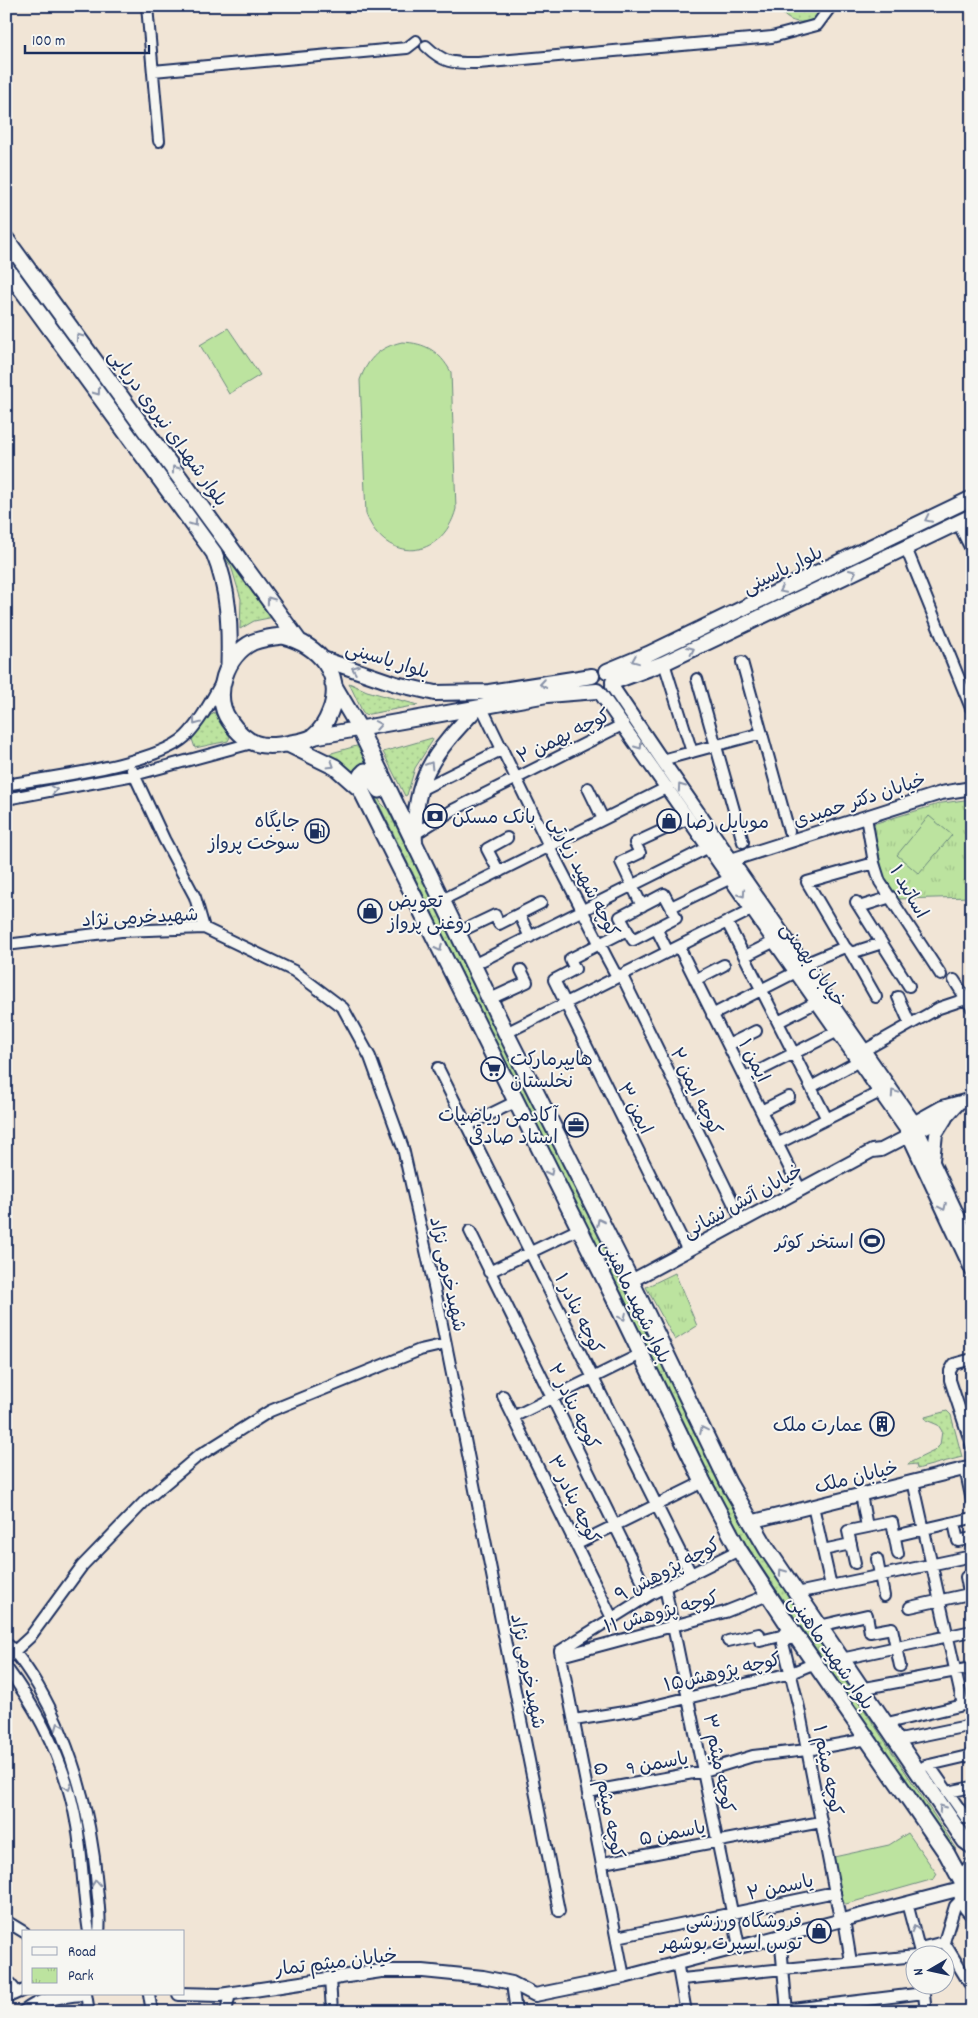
<svg xmlns="http://www.w3.org/2000/svg" width="978" height="2018" font-family="Dekko,'Playpen Sans Arabic',sans-serif">
  <style>
    .grass { fill: url(#grass-dots); stroke: #6c897e }
    .park { fill: url(#park-tufts); stroke: #6c897e }
    .pitch { fill: #bce39f; stroke: #6c897e }
    .lines { fill: none; stroke-linecap: round; stroke-linejoin: round }
    .minor-casing { stroke: #1b2f5e; stroke-width: 14 }
    .tertiary-casing { stroke: #1b2f5e; stroke-width: 16 }
    .secondary-casing { stroke: #1b2f5e; stroke-width: 18 }
    .primary-casing { stroke: #1b2f5e; stroke-width: 19 }
    .minor { stroke: #f6f6f2; stroke-width: 10 }
    .tertiary { stroke: #f6f6f2; stroke-width: 12 }
    .secondary { stroke: #f6f6f2; stroke-width: 14 }
    .primary { stroke: #f6f6f2; stroke-width: 15 }
    .oneway { stroke: #8892a8 }
    .labels { text-anchor: middle; stroke-width: 4; stroke-linejoin: round; paint-order: stroke }
    .street-label { font-size: 19px; fill: #1b2f5e; stroke: #f6f6f2 }
    .poi-label { font-size: 19px; fill: #1b2f5e; stroke: #f6f6f2; text-anchor: end }
  </style>
  <defs>
    <pattern id="grass-dots" width="8" height="8" patternUnits="userSpaceOnUse" patternTransform="scale(1.25)"><rect width="8" height="8" fill="#bce39f"/><path d="M2 2h.1M6 6h.1" fill="none" stroke="#a1c38b" stroke-width="1.8" stroke-linecap="round"/></pattern>
    <pattern id="park-tufts" width="24" height="20" patternUnits="userSpaceOnUse" patternTransform="scale(1.25)"><rect width="24" height="20" fill="#bce39f"/><path d="M3 7l-1-3M5 7V3M7 7l1-3M15 17l-1-3M17 17v-4M19 17l1-3" fill="none" stroke="#a1c38b"/></pattern>
  </defs>
  <rect width="100%" height="100%" fill="#f1e5d6"/>
  <filter id="ink" filterUnits="userSpaceOnUse"><feTurbulence type="fractalNoise" baseFrequency=".02" numOctaves="2"/><feDisplacementMap in="SourceGraphic" scale="10" xChannelSelector="R" yChannelSelector="G"/><feConvolveMatrix kernelMatrix="1 2 1 2 8 2 1 2 1" color-interpolation-filters="sRGB"/></filter>
  <g filter="url(#ink)">
    <path class="grass" d="M 778,6 L 823,6 C 815,28 786,27 778,6 Z
      M 6,247 L 274,617 L 254,621 L 240,629 L 241,599 L 231,566 L 6,256 Z
      M 349,683 L 367,691 L 418,705 L 364,715 Z
      M 214,712 L 230,737 L 228,741 L 195,748 L 191,736 Z
      M 432,738 L 433,740 L 415,768 L 407,795 L 405,796 L 383,752 Z
      M 360,745 L 370,767 L 355,774 L 328,754 Z
      M 365,776 L 381,803 L 388,810 L 732,1506 L 750,1538 L 956,1848 L 954,1851 L 950,1851 L 744,1541 L 725,1510 Z
      M 947,1411 L 951,1415 L 962,1457 L 917,1469 L 916,1464 L 908,1465 L 909,1463 L 934,1451 L 940,1445 L 942,1431 L 938,1425 L 926,1420 L 925,1417 Z"/>
    <path class="park" d="M 972,799 L 972,897 L 898,899 L 883,875 L 873,824 L 942,803 Z
      M 675,1273 L 697,1326 L 675,1340 L 646,1287 Z"/>
    <path class="pitch" d="M 228,328 L 260,375 L 229,394 L 200,345 Z
      M 402,342 C 426,343 439,351 451,372 L 456,509 C 442,561 385,564 366,514 L 360,380 C 368,358 380,347 402,342 Z
      M 929,816 L 952,835 L 919,874 L 897,855 Z
      M 908,1833 L 937,1874 L 934,1879 L 846,1904 L 843,1902 L 834,1857 L 889,1845 Z"/>
    <g class="lines">
      <g class="minor-casing">
        <path id="minor" d="M 147,6 L 159,141
          M 426,46 C 445,64 453,63 478,63 L 772,37 L 817,25 L 831,6
          M 153,71 L 407,48 L 416,41
          M 958,523 L 972,551
          M 906,548 L 971,708
          M 742,662 L 789,831
          M 664,663 L 692,752
          M 697,679 L 743,842
          M 482,708 L 549,846 L 608,960 L 615,973 L 622,976
          M 662,760 L 762,733
          M 132,770 L 164,839 L 195,897 L 204,928
          M 6,785 C 49,777 154,765 185,737 C 200,722 211,701 221,683
          M 588,788 L 603,819
          M 420,790 L 503,749
          M 6,799 L 134,775 L 252,743
          M 866,817 L 874,863 L 880,882 L 941,975
          M 415,834 L 453,810 L 624,724
          M 874,863 L 807,882 L 845,947 L 851,953 L 876,997
          M 499,872 L 487,849 L 507,838
          M 442,900 L 668,787
          M 856,902 L 909,986
          M 642,906 L 621,862 L 640,853 L 635,843 L 689,818
          M 859,907 L 891,897
          M 727,922 L 827,1119
          M 656,928 L 668,952
          M 627,930 L 633,940 L 676,918 L 671,907
          M 457,933 L 495,915 L 499,924 L 519,914
          M 530,937 L 519,914 L 541,903
          M 6,945 L 121,931 L 204,928 L 294,971 L 343,1008 L 370,1057 L 403,1148 L 438,1304 L 559,1911
          M 679,947 L 800,1189
          M 851,953 L 882,943
          M 745,956 L 775,941
          M 804,964 L 845,947
          M 473,965 L 709,847
          M 622,976 L 742,1221
          M 695,980 L 724,965
          M 954,980 L 972,1008
          M 898,997 L 910,1024
          M 490,999 L 527,982 L 521,970
          M 712,1015 L 796,972
          M 778,1022 L 817,1002
          M 506,1033 L 753,909
          M 728,1045 L 756,1031
          M 865,1050 L 939,1008 L 966,999
          M 438,1068 L 691,1574
          M 745,1078 L 838,1031
          M 811,1087 L 859,1061
          M 761,1111 L 789,1097
          M 468,1125 L 515,1102
          M 777,1144 L 880,1092
          M 470,1231 L 649,1595
          M 688,1251 L 554,980 L 575,969 L 570,959 L 627,930 L 620,917 L 664,894 L 671,907 L 731,878
          M 489,1272 L 579,1229
          M 972,1359 L 954,1364 L 950,1371 L 950,1380 L 972,1447
          M 503,1396 L 612,1618
          M 515,1416 L 641,1354
          M 965,1468 L 972,1501
          M 913,1481 L 963,1705
          M 861,1494 L 867,1527
          M 813,1506 L 831,1586
          M 954,1523 L 958,1541 L 972,1538
          M 894,1536 L 972,1518
          M 577,1544 L 703,1482
          M 823,1550 L 851,1544
          M 877,1559 L 884,1596
          M 855,1563 L 848,1531 L 892,1522 L 898,1554
          M 972,1576 L 966,1577 L 972,1607
          M 665,1587 L 739,1946
          M 797,1593 L 972,1556
          M 910,1607 L 969,1594
          M 819,1626 L 867,1615 L 870,1632 L 892,1628 L 900,1666
          M 795,1635 L 783,1643 L 799,1708 L 840,1919
          M 728,1641 L 759,1634 L 760,1641 L 781,1636 L 790,1630
          M 6,1643 C 19,1655 29,1671 38,1686 C 74,1748 91,1815 97,1886 C 98,1901 101,1917 99,1932
          M 561,1656 L 725,1612 L 768,1595
          M 6,1659 L 30,1637 L 82,1566 L 147,1499 L 197,1457 L 270,1411 L 420,1350 L 446,1344
          M 841,1659 L 972,1631
          M 6,1667 C 41,1714 67,1767 77,1826 C 83,1861 83,1897 89,1932
          M 860,1689 L 972,1668
          M 574,1720 L 637,1710 L 791,1673 L 815,1663
          M 883,1724 L 972,1703
          M 895,1741 L 972,1725
          M 929,1765 L 966,1818 L 972,1817
          M 925,1766 L 972,1755
          M 588,1792 L 704,1771 L 753,1756 L 807,1750 L 868,1739
          M 948,1792 L 972,1787
          M 603,1863 L 821,1822
          M 907,1903 L 921,1956
          M 844,1919 L 851,1962
          M 6,1921 L 24,1932
          M 780,1935 L 787,2012
          M 617,1937 L 835,1892
          M 944,1942 L 969,1983 L 972,1981
          M 944,1942 L 955,1906 L 962,1899
          M 920,1948 L 944,1942
          M 677,1962 L 686,2012
          M 624,1977 L 560,1651 L 649,1595 L 739,1550
          M 330,1978 L 332,2012
          M 6,1979 L 17,1992
          M 682,1979 L 916,1956
          M 512,1983 L 516,2012
          M 923,1986 L 926,2012
          M 86,1994 L 89,2012
          M 149,1994 L 152,2012
          M 6,1998 L 24,1990
          M 226,2012 L 230,1993
          M 768,2012 L 924,1993"/>
      </g>
      <g class="tertiary-casing">
        <path id="tertiary" d="M 612,686 L 662,760 L 914,1122 L 972,1245
          M 600,693 L 905,1128 L 972,1271
          M 731,860 L 941,793 L 972,788
          M 908,1126 L 942,1107 L 972,1099
          M 933,1160 L 936,1134 L 946,1118
          M 631,1281 L 872,1151 L 881,1150 L 947,1116 L 957,1105
          M 750,1522 L 972,1467
          M 179,1994 L 220,1995 L 381,1971 L 423,1971 L 483,1977 L 512,1983 L 535,1995 L 624,1977 L 961,1889
          M 24,2012 C 41,1998 59,1997 80,1994"/>
      </g>
      <g class="secondary-casing">
        <path id="secondary" d="M 323,659 L 396,684 L 435,693 L 489,692 L 592,676
          M 607,671 L 648,654 L 972,498
          M 613,682 L 664,663 L 972,516
          M 313,737 L 547,695 L 597,691
          M 415,845 C 412,779 433,754 476,709"/>
      </g>
      <g class="primary-casing">
        <path id="primary" d="M 6,239 L 298,640
          M 6,268 L 214,553 C 229,589 230,626 229,665
          M 283,636 C 318,645 345,674 330,712 C 327,720 321,731 313,737 C 308,740 298,742 291,743 C 262,749 247,746 229,720 C 212,695 226,655 253,642 C 263,638 272,637 283,636 Z
          M 333,684 L 359,728 L 506,1033 L 631,1281 L 728,1482 L 767,1549 L 965,1841 L 972,1846
          M 288,744 L 335,767 L 361,790 L 613,1296 L 703,1482 L 739,1550 L 791,1629 L 947,1854 L 962,1882
          M 361,790 L 361,775 L 365,771 L 379,790
          M 972,1866 C 959,1880 957,1899 972,1913"/>
      </g>
      <use href="#minor" class="minor"/>
      <use href="#tertiary" class="tertiary"/>
      <use href="#secondary" class="secondary"/>
      <use href="#primary" class="primary"/>
    </g>
    <defs><path id="oneway-chevron" d="M-2-3.5L2.5 0L-2 3.5" fill="none" stroke-width="1.6" stroke-linecap="round" stroke-linejoin="round" transform="scale(1.25)"/></defs>
    <g class="oneway">
      <use href="#oneway-chevron" transform="translate(79 337) rotate(-126)"/>
      <use href="#oneway-chevron" transform="translate(97 392) rotate(54)"/>
      <use href="#oneway-chevron" transform="translate(175 469) rotate(-126)"/>
      <use href="#oneway-chevron" transform="translate(928 519) rotate(154)"/>
      <use href="#oneway-chevron" transform="translate(194 523) rotate(55)"/>
      <use href="#oneway-chevron" transform="translate(853 573) rotate(-25)"/>
      <use href="#oneway-chevron" transform="translate(782 590) rotate(154)"/>
      <use href="#oneway-chevron" transform="translate(270 600) rotate(-125)"/>
      <use href="#oneway-chevron" transform="translate(691 650) rotate(-25)"/>
      <use href="#oneway-chevron" transform="translate(635 660) rotate(158)"/>
      <use href="#oneway-chevron" transform="translate(355 669) rotate(-159)"/>
      <use href="#oneway-chevron" transform="translate(543 684) rotate(171)"/>
      <use href="#oneway-chevron" transform="translate(196 722) rotate(127)"/>
      <use href="#oneway-chevron" transform="translate(378 725) rotate(-10)"/>
      <use href="#oneway-chevron" transform="translate(639 746) rotate(55)"/>
      <use href="#oneway-chevron" transform="translate(331 765) rotate(32)"/>
      <use href="#oneway-chevron" transform="translate(430 765) rotate(-58)"/>
      <use href="#oneway-chevron" transform="translate(681 787) rotate(-125)"/>
      <use href="#oneway-chevron" transform="translate(54 790) rotate(-11)"/>
      <use href="#oneway-chevron" transform="translate(742 894) rotate(55)"/>
      <use href="#oneway-chevron" transform="translate(439 948) rotate(63)"/>
      <use href="#oneway-chevron" transform="translate(894 1093) rotate(-124)"/>
      <use href="#oneway-chevron" transform="translate(550 1172) rotate(63)"/>
      <use href="#oneway-chevron" transform="translate(943 1207) rotate(65)"/>
      <use href="#oneway-chevron" transform="translate(600 1222) rotate(-117)"/>
      <use href="#oneway-chevron" transform="translate(623 1317) rotate(64)"/>
      <use href="#oneway-chevron" transform="translate(703 1430) rotate(-116)"/>
      <use href="#oneway-chevron" transform="translate(782 1572) rotate(-125)"/>
      <use href="#oneway-chevron" transform="translate(59 1726) rotate(-112)"/>
      <use href="#oneway-chevron" transform="translate(68 1787) rotate(72)"/>
      <use href="#oneway-chevron" transform="translate(942 1808) rotate(-125)"/>
      <use href="#oneway-chevron" transform="translate(96 1883) rotate(-95)"/>
      <use href="#oneway-chevron" transform="translate(915 1929) rotate(-106)"/>
    </g>
  </g>
  <defs>
    <g id="bank-ring" transform="scale(1.25)"><circle r="9.5" fill="#f6f6f2" stroke="#1b2f5e" stroke-width="1.5"/><path d="M-6-4H6V4H-6ZM0-2.3a2.3 2.3 0 1 0 0 4.6a2.3 2.3 0 1 0 0-4.6Z" fill="#1b2f5e"/></g>
    <g id="shop-ring" transform="scale(1.25)"><circle r="9.5" fill="#f6f6f2" stroke="#1b2f5e" stroke-width="1.5"/><path d="M-5-2.5h2.3a2.7 3.5 0 0 1 5.4 0H5L5.5 6h-11ZM-1.5-2.5h3a1.5 2.3 0 0 0-3 0Z" fill="#1b2f5e"/></g>
    <g id="fuel-ring" transform="scale(1.25)"><circle r="9.5" fill="#f6f6f2" stroke="#1b2f5e" stroke-width="1.5"/><path d="M-5.5-6h7V0h2V4h1.3V-2.5L3-4.5l.8-.8L6-3V5H2.5V1h-1V6h-7ZM-4.2-4.7v3.2H.2V-4.7Z" fill="#1b2f5e"/></g>
    <g id="supermarket-ring" transform="scale(1.25)"><circle r="9.5" fill="#f6f6f2" stroke="#1b2f5e" stroke-width="1.5"/><path d="M-6-5.5h2.5l.6 2H6L4.5 2H-2.5L-4.4-4H-6ZM-1.5 3.2a1.3 1.3 0 1 0 .1 0ZM3 3.2a1.3 1.3 0 1 0 .1 0Z" fill="#1b2f5e"/></g>
    <g id="office-ring" transform="scale(1.25)"><circle r="9.5" fill="#f6f6f2" stroke="#1b2f5e" stroke-width="1.5"/><path d="M-6-3h4V-5.5h4V-3h4V5H-6ZM-1-4.5V-3h2v-1.5ZM-6 0V1H6V0Z" fill="#1b2f5e"/></g>
    <g id="stadium-ring" transform="scale(1.25)"><circle r="9.5" fill="#f6f6f2" stroke="#1b2f5e" stroke-width="1.5"/><path d="M0-5a6.5 5 0 1 0 0 10a6.5 5 0 1 0 0-10ZM-3.5-1.8h7v3.6h-7Z" fill="#1b2f5e"/></g>
    <g id="building-ring" transform="scale(1.25)"><circle r="9.5" fill="#f6f6f2" stroke="#1b2f5e" stroke-width="1.5"/><path d="M-4-6H4V6H1V3H-1V6H-4ZM-2.5-4.3h1.7v1.8h-1.7ZM.8-4.3h1.7v1.8H.8ZM-2.5-1h1.7V.8h-1.7ZM.8-1h1.7V.8H.8Z" fill="#1b2f5e"/></g>
  </defs>
  <g fill-rule="evenodd">
    <use href="#bank-ring" x="435" y="816"/>
    <use href="#shop-ring" x="669" y="821"/>
    <use href="#fuel-ring" x="317" y="831"/>
    <use href="#shop-ring" x="370" y="911"/>
    <use href="#supermarket-ring" x="493" y="1069"/>
    <use href="#office-ring" x="576" y="1125"/>
    <use href="#stadium-ring" x="872" y="1241"/>
    <use href="#building-ring" x="882" y="1424"/>
    <use href="#shop-ring" x="819" y="1931"/>
  </g>
  <g class="labels">
    <g class="street-label">
      <text transform="translate(169 427) rotate(54)" y="7">بلوار شهدای نیروی دریایی</text>
      <text transform="translate(782 569) rotate(-26)" y="7">بلوار یاسینی</text>
      <text transform="translate(388 659) rotate(17)" y="7">بلوار یاسینی</text>
      <text transform="translate(563 735) rotate(-26)" y="7">کوچه بهمن ۲</text>
      <text transform="translate(859 799) rotate(-18)" y="7">خیابان دکتر حمیدی</text>
      <text transform="translate(585 876) rotate(63)" y="7">کوچه شهید زیارتی</text>
      <text transform="translate(910 891) rotate(60)" y="7">اساتید ۱</text>
      <text transform="translate(140 916) rotate(-3)" y="7">شهیدخرمی نژاد</text>
      <text transform="translate(814 964) rotate(55)" y="7">خیابان بهمنی</text>
      <text transform="translate(755 1060) rotate(63)" y="7">ایمن ۱</text>
      <text transform="translate(697 1091) rotate(64)" y="7">کوچه ایمن ۲</text>
      <text transform="translate(636 1108) rotate(63)" y="7">ایمن ۳</text>
      <text transform="translate(742 1200) rotate(-29)" y="7">خیابان آتش نشانی</text>
      <text transform="translate(449 1274) rotate(78)" y="7">شهیدخرمی نژاد</text>
      <text transform="translate(637 1301) rotate(64)" y="7">بلوار شهید ماهینی</text>
      <text transform="translate(580 1313) rotate(64)" y="7">کوچه بنادر ۱</text>
      <text transform="translate(575 1406) rotate(64)" y="7">کوچه بنادر ۲</text>
      <text transform="translate(856 1476) rotate(-14)" y="7">خیابان ملک</text>
      <text transform="translate(575 1499) rotate(64)" y="7">کوچه بنادر ۳</text>
      <text transform="translate(667 1569) rotate(-28)" y="7">کوچه پژوهش ۹</text>
      <text transform="translate(661 1611) rotate(-15)" y="7">کوچه پژوهش ۱۱</text>
      <text transform="translate(832 1652) rotate(55)" y="7">بلوار شهید ماهینی</text>
      <text transform="translate(529 1671) rotate(79)" y="7">شهیدخرمی نژاد</text>
      <text transform="translate(722 1671) rotate(-13)" y="7">کوچه پژوهش۱۵</text>
      <text transform="translate(657 1762) rotate(-10)" y="7">یاسمن 9</text>
      <text transform="translate(720 1763) rotate(79)" y="7">کوچه میثم ۳</text>
      <text transform="translate(829 1770) rotate(79)" y="7">کوچه میثم ۱</text>
      <text transform="translate(610 1810) rotate(79)" y="7">کوچه میثم ۵</text>
      <text transform="translate(672 1832) rotate(-11)" y="7">یاسمن ۵</text>
      <text transform="translate(780 1886) rotate(-12)" y="7">یاسمن ۲</text>
      <text transform="translate(336 1961) rotate(-7)" y="7">خیابان میثم تمار</text>
    </g>
    <g class="poi-label">
      <text x="452" y="823" text-anchor="start">بانک مسکن</text>
      <text x="300" y="827">جایگاه<tspan x="300" dy="22">سوخت پرواز</tspan></text>
      <text x="686" y="828" text-anchor="start">موبایل رضا</text>
      <text x="388" y="907" text-anchor="start">تعویض<tspan x="388" dy="22">روغنی پرواز</tspan></text>
      <text x="510" y="1065" text-anchor="start">هایپرمارکت<tspan x="510" dy="22">نخلستان</tspan></text>
      <text x="558" y="1121">آکادمی ریاضیات<tspan x="558" dy="22">استاد صادقی</tspan></text>
      <text x="854" y="1248">استخر کوثر</text>
      <text x="864" y="1431">عمارت ملک</text>
      <text x="802" y="1927">فروشگاه ورزشی<tspan x="802" dy="22">توس اسپرت بوشهر</tspan></text>
    </g>
  </g>
  <rect width="978" height="2018" fill="none" stroke="#f6f6f2" stroke-width="25"/>
  <rect x="12" y="12" width="953" height="1993" fill="none" stroke="#1b2f5e" stroke-width="2" filter="url(#ink)"/>
  <rect x="22" y="1930" width="162" height="65" fill="#f6f6f2" stroke="#9ea6b7"/>
  <rect x="32" y="1947" width="25" height="8" fill="#f6f6f2" stroke="#9ea6b7"/>
  <text x="68" y="1956" font-size="15" fill="#1b2f5e">Road</text>
  <rect x="32" y="1968" width="25" height="15" fill="url(#park-tufts)" stroke="#9ea6b7"/>
  <text x="68" y="1980" font-size="15" fill="#1b2f5e">Park</text>
  <g transform="translate(930 1970) rotate(261)"><circle r="24" fill="#f6f6f2" stroke="#9ea6b7"/>
  <path d="M0-4L9 19L0 12L-9 19Z" fill="#1b2f5e"/>
  <text y="-8" font-size="14" font-weight="bold" text-anchor="middle" fill="#1b2f5e">N</text>
  </g>
  <path d="M25 45v8h124v-8" fill="none" stroke="#1b2f5e" stroke-width="2.5"/>
  <text x="32" y="45" font-size="15" fill="#1b2f5e" stroke="#f6f6f2" stroke-width="4" paint-order="stroke">100 m</text>
</svg>
